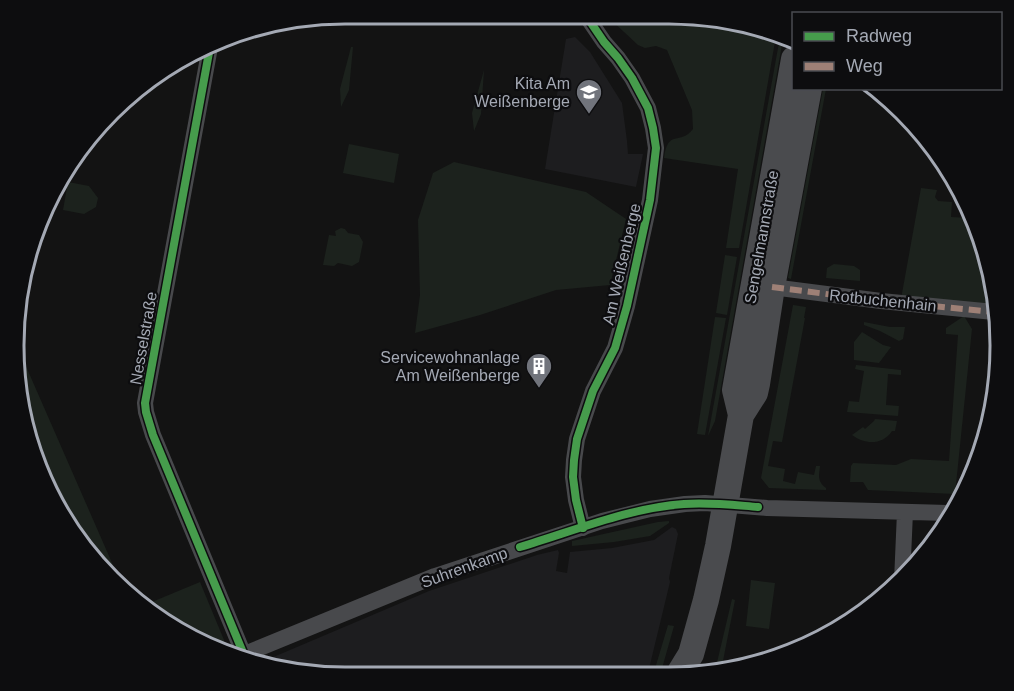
<svg xmlns="http://www.w3.org/2000/svg" width="1014" height="691" font-family="Arial,sans-serif">
  <style>
    .built { fill: #1d1d1f }
    .green { fill: #1c221d }
    .lines { fill: none; stroke-linecap: round; stroke-linejoin: round }
    .minor { stroke: #48494c; stroke-width: 16 }
    .primary { stroke: #4a4b4e; stroke-width: 26 }
    .quiet { stroke: #9e8076; stroke-width: 6; stroke-dasharray: 12 6; stroke-linecap: butt }
    .cycleway-casing { stroke: #0d0d0f; stroke-width: 11 }
    .cycleway { stroke: #469c4c; stroke-width: 8 }
    .labels { text-anchor: middle; stroke-width: 4.5; stroke-linejoin: round; paint-order: stroke }
    .poi-label { font-size: 16px; fill: #a4a9b4; stroke: #0d0d0f; text-anchor: end }
    .street-label { font-size: 16px; fill: #a4a9b4; stroke: #0d0d0f }
    .rim { fill: none; stroke: #a4a9b4; stroke-width: 3 }
  </style>
  <rect width="100%" height="100%" fill="#131313"/>
  <path class="built" d="M 575,37 L 590,52 L 622,103 L 627,141 L 628,154 L 643,154 L 636,187 L 545,169 L 566,39 Z
    M 672,527 L 676,529 L 678,534 L 669,578 L 670,582 L 648,673 L 346,677 L 264,661 L 429,591 L 537,555 L 558,550 L 559,553 L 556,571 L 567,573 L 570,552 L 612,548 L 654,540 Z"/>
  <path class="green" d="M 609,18 L 733,20 L 776,36 L 739,248 L 726,248 L 738,169 L 664,158 C 668,128 680,146 693,129 L 692,110 L 667,50 L 656,46 L 645,48 L 638,45 Z
    M 780,37 L 783,39 L 715,421 L 708,436 Z
    M 351,47 L 353,47 L 349,90 L 341,107 L 340,89 Z
    M 484,70 L 481,114 L 474,131 L 472,113 Z
    M 823,89 L 826,89 L 791,279 L 788,278 Z
    M 349,144 L 399,154 L 394,183 L 343,173 Z
    M 454,162 L 586,192 L 626,219 L 610,285 L 556,290 L 480,315 L 415,333 L 420,295 L 418,220 L 433,173 Z
    M 68,182 L 89,186 L 98,198 L 96,207 L 84,214 L 63,210 Z
    M 921,188 L 937,190 L 935,197 L 938,201 L 952,202 L 951,217 L 970,218 L 972,213 L 975,219 L 993,306 L 901,299 Z
    M 341,228 L 345,229 L 348,233 L 359,235 L 363,242 L 359,262 L 352,266 L 338,263 L 334,266 L 323,265 L 329,235 L 336,236 L 335,231 Z
    M 725,255 L 737,257 L 727,315 L 716,313 Z
    M 834,264 L 854,266 L 860,270 L 860,281 L 826,278 L 827,268 Z
    M 793,305 L 806,307 L 804,318 L 805,318 L 782,442 L 773,441 L 768,466 L 785,469 L 783,481 L 795,484 L 798,472 L 814,475 L 816,466 L 820,466 C 819,476 817,481 826,488 L 826,490 L 769,488 L 761,478 Z
    M 964,316 L 972,329 L 955,494 L 868,490 L 863,482 L 850,482 L 851,466 L 853,463 L 896,465 L 911,459 L 949,461 L 958,335 L 946,334 L 946,328 Z
    M 715,317 L 726,318 L 705,435 L 697,434 Z
    M 864,322 L 890,327 L 905,327 L 903,339 L 899,341 L 880,331 L 864,325 Z
    M 862,332 L 883,345 L 891,347 L 879,363 L 854,360 L 854,342 Z
    M 18,348 L 123,588 L 110,580 L 48,493 L 20,410 Z
    M 856,365 L 901,370 L 901,375 L 888,374 L 886,405 L 899,406 L 898,416 L 847,412 L 849,401 L 859,402 L 864,371 L 855,369 Z
    M 875,419 L 897,421 L 895,431 L 892,431 C 883,445 865,445 852,435 L 863,427 L 865,429 L 874,421 Z
    M 669,521 L 669,523 L 650,536 L 614,542 L 572,546 L 572,541 L 658,522 Z
    M 751,580 L 775,583 L 769,629 L 746,626 Z
    M 200,582 L 224,640 L 223,649 L 218,652 L 147,604 Z
    M 732,599 L 735,600 L 721,671 L 715,671 Z
    M 668,625 L 674,626 L 661,672 L 654,672 Z"/>
  <g class="lines">
    <path class="minor" d="M 210,47 L 145,403 L 146,412 L 153,435 L 244,655
      M 772,287 L 881,301 L 994,312
      M 583,528 L 576,500 L 573,477 L 574,460 L 577,439 L 593,391 L 615,348 L 627,306 L 650,200 L 656,148 L 653,128 L 648,108 L 632,78 L 618,58 L 604,42 L 587,17
      M 902,581 L 905,512
      M 240,656 L 435,576 L 602,521 L 650,509 L 685,504 L 705,503 L 767,508 L 948,513"/>
    <path class="primary" d="M 741,415 L 735,390 L 794,59
      M 680,672 L 691,654 L 706,600 L 718,546 L 741,415 L 755,393 L 757,384 L 772,287 L 809,88"/>
    <path class="quiet" d="M 772,287 L 881,301 L 994,312"/>
    <g class="cycleway-casing">
      <path id="cycleway" d="M 210,47 L 145,403 L 146,412 L 153,435 L 244,655
        M 583,528 L 576,500 L 573,477 L 574,460 L 577,439 L 593,391 L 615,348 L 627,306 L 650,200 L 656,148 L 653,128 L 648,108 L 632,78 L 618,58 L 604,42 L 587,17
        M 520,547 C 574,531 628,508 684,504 C 709,502 733,505 758,507"/>
    </g>
    <use href="#cycleway" class="cycleway"/>
  </g>
  <defs>
    <g id="school-pin" transform="scale(1.35)"><path d="M0 17L-7.5 6A9.5 9.5 0 1 1 7.5 6Z" fill="#71747c" stroke="#0d0d0f"/><path d="M0-5L7-2L0 1L-7-2ZM-4 1L0 2.5L4 1V4Q0 6-4 4Z" fill="#fff"/></g>
    <g id="building-pin" transform="scale(1.35)"><path d="M0 17L-7.5 6A9.5 9.5 0 1 1 7.5 6Z" fill="#71747c" stroke="#0d0d0f"/><path d="M-4-6H4V6H1V3H-1V6H-4ZM-2.5-4.3h1.7v1.8h-1.7ZM.8-4.3h1.7v1.8H.8ZM-2.5-1h1.7V.8h-1.7ZM.8-1h1.7V.8H.8Z" fill="#fff"/></g>
  </defs>
  <g fill-rule="evenodd">
    <use href="#school-pin" x="589" y="92"/>
    <use href="#building-pin" x="539" y="366"/>
  </g>
  <g class="labels">
    <g class="poi-label">
      <text x="570" y="89">Kita Am<tspan x="570" dy="18">Weißenberge</tspan></text>
      <text x="520" y="363">Servicewohnanlage<tspan x="520" dy="18">Am Weißenberge</tspan></text>
    </g>
    <g class="street-label">
      <text transform="translate(761 237) rotate(-80)" y="6">Sengelmannstraße</text>
      <text transform="translate(621 264) rotate(-77)" y="6">Am Weißenberge</text>
      <text transform="translate(883 300) rotate(6)" y="6">Rotbuchenhain</text>
      <text transform="translate(143 338) rotate(-80)" y="6">Nesselstraße</text>
      <text transform="translate(464 567) rotate(-20)" y="6">Suhrenkamp</text>
    </g>
  </g>
  <path d="M0 0H1014V691H0ZM345 24H669A321 321 0 0 1 990 345V346A321 321 0 0 1 669 667H345A321 321 0 0 1 24 346V345A321 321 0 0 1 345 24Z" fill="#0d0d0f" fill-rule="evenodd"/>
  <path class="rim" d="M345 24H669A321 321 0 0 1 990 345V346A321 321 0 0 1 669 667H345A321 321 0 0 1 24 346V345A321 321 0 0 1 345 24Z"/>
  <rect x="792" y="12" width="210" height="78" fill="#0d0d0f" stroke="#494b51" stroke-width="1.5"/>
  <rect x="804" y="32" width="30" height="9" fill="#469c4c" stroke="#494b51" stroke-width="1.5"/>
  <text x="846" y="42" font-size="18" fill="#a4a9b4">Radweg</text>
  <rect x="804" y="62" width="30" height="9" fill="#9e8076" stroke="#494b51" stroke-width="1.5"/>
  <text x="846" y="72" font-size="18" fill="#a4a9b4">Weg</text>
</svg>
